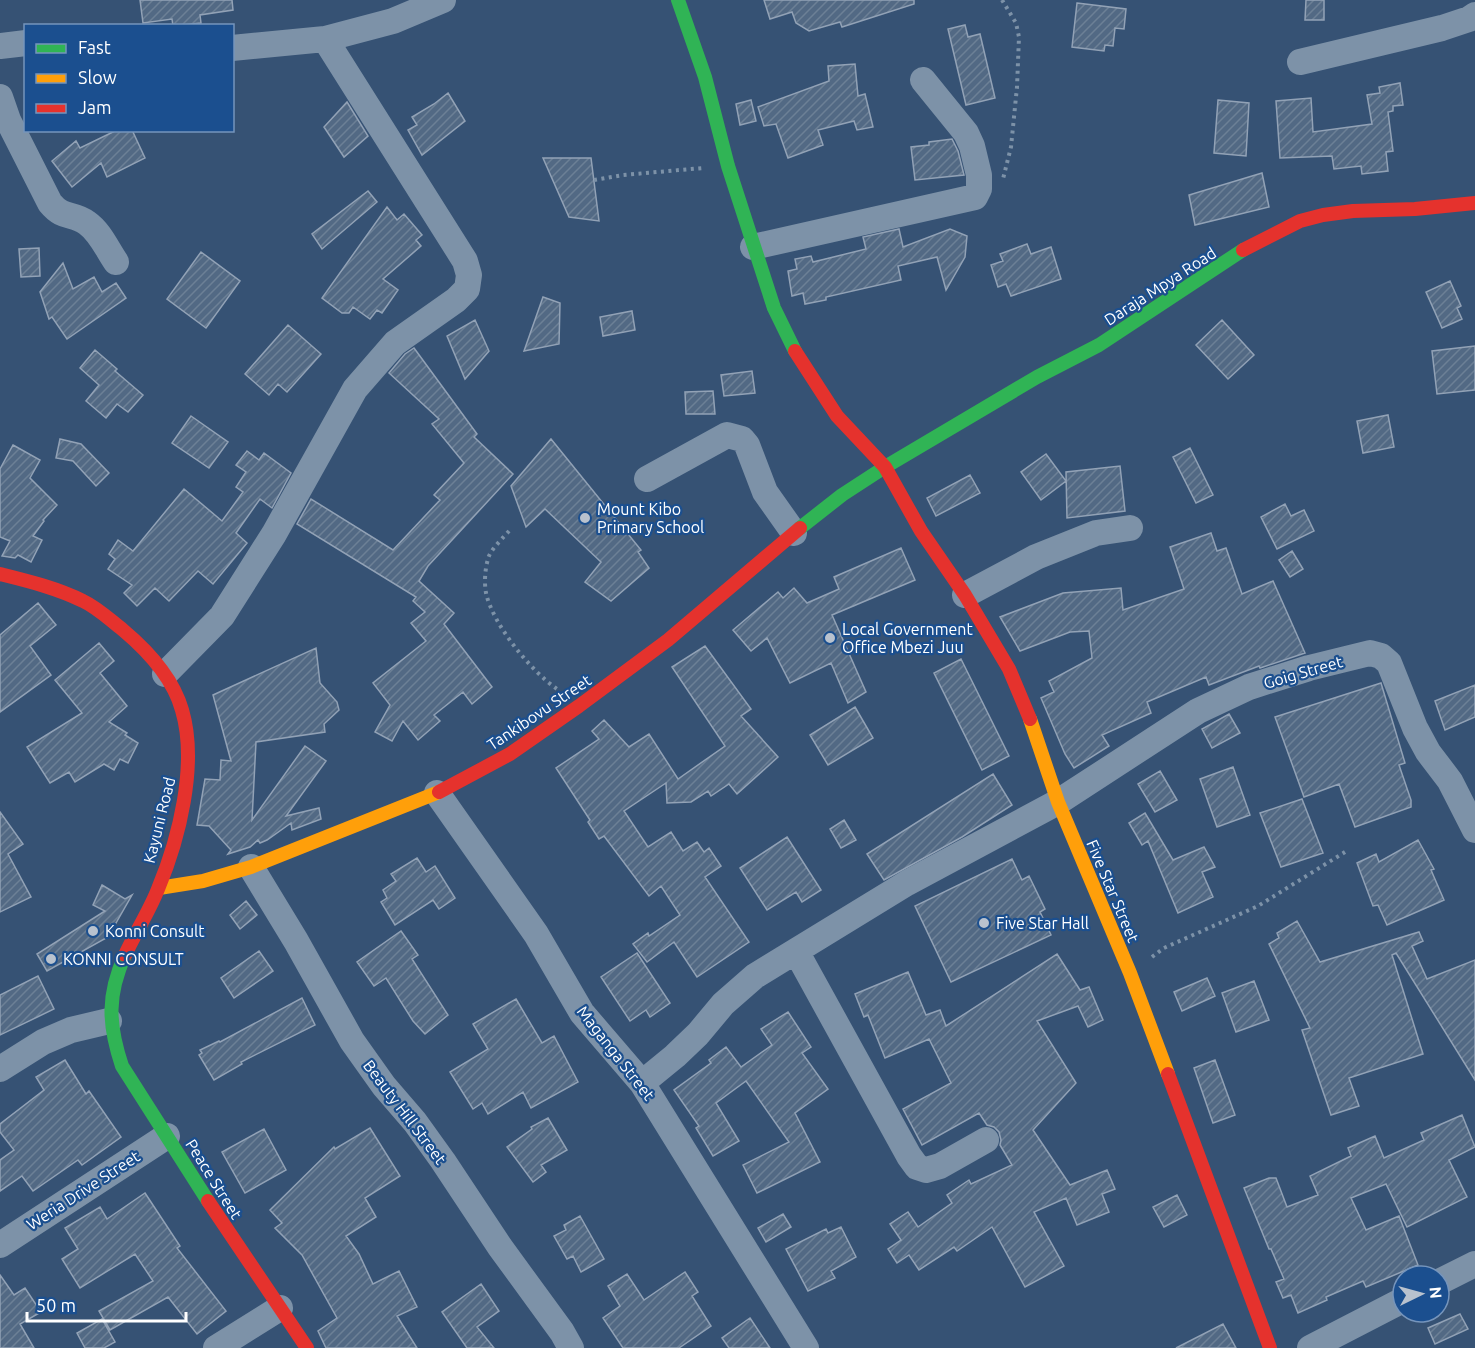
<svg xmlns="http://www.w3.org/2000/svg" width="1475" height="1348" font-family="Ubuntu,sans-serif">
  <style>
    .building { fill: url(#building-hatch); stroke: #92a2b6; stroke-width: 1.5 }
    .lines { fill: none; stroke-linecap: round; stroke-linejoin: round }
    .path { stroke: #7d92a8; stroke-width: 4; stroke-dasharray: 3 4.5; stroke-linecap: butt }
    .street { stroke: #7d92a8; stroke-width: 26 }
    .fast { stroke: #30b455; stroke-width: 14 }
    .slow { stroke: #ff9f0a; stroke-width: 14 }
    .jam { stroke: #e5322d; stroke-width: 14 }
    .poi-dot { fill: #b9c2ce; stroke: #1b4f8f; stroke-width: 2 }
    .labels { text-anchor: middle; stroke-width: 4.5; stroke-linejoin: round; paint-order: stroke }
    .street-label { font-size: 16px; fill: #fff; stroke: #1b4f8f }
    .poi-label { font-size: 16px; fill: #fff; stroke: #1b4f8f; text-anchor: start }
  </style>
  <defs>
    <pattern id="building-hatch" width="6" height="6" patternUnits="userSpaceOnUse" patternTransform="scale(1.5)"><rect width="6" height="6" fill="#526984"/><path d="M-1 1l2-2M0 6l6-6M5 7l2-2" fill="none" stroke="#6c8096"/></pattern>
  </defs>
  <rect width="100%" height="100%" fill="#365274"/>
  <path class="building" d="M 140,0 L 232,0 L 233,10 L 200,15 L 201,23 L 173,26 L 172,19 L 143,23 Z
    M 764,0 L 914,0 L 914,4 L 842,27 L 840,22 L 809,31 L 796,23 L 792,12 L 770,19 Z
    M 1306,0 L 1324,0 L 1324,20 L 1305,20 Z
    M 1077,3 L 1126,9 L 1124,29 L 1115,28 L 1113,46 L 1105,45 L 1104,51 L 1072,47 Z
    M 965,25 L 968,37 L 980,34 L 995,98 L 966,105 L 948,29 Z
    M 855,64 L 858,96 L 865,94 L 873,127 L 857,130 L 854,121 L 818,130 L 823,145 L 788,158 L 776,124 L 764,126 L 758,107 L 829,81 L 828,66 Z
    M 1400,83 L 1403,105 L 1393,106 L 1393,111 L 1388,112 L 1393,151 L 1386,152 L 1388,171 L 1362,174 L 1361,166 L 1334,169 L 1332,156 L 1280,158 L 1276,101 L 1311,98 L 1313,132 L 1372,124 L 1367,95 L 1380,93 L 1379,87 Z
    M 448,93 L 465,121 L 422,155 L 408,130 L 417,125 L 412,117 L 434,104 Z
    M 751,100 L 756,121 L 740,125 L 736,104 Z
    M 1218,100 L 1249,103 L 1246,156 L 1214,153 Z
    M 347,102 L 368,136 L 344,157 L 324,127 Z
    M 117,130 L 132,130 L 145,158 L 107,177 L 101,163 L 72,187 L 52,161 L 76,141 L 80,148 Z
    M 952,139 L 958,151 L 964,175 L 915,180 L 911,147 L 929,145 L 929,142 Z
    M 543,158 L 591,158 L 599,221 L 569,217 Z
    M 1262,173 L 1269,207 L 1195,225 L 1189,195 Z
    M 368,191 L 377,202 L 322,249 L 312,234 Z
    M 387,207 L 397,220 L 404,214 L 422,235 L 416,240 L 421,246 L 383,279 L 398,290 L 382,313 L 377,310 L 370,319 L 353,307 L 349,313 L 342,313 L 322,298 Z
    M 899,229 L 903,247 L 950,229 L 967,236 L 965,257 L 946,290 L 937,257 L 898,266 L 901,280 L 826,297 L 826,300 L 805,304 L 803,293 L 792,296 L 788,271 L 797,269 L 795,259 L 811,256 L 813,262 L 866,249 L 863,237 Z
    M 1027,244 L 1031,254 L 1051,247 L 1061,279 L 1011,296 L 1006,284 L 998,287 L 991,265 L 1003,261 L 1000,254 Z
    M 39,248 L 40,276 L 21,277 L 19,249 Z
    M 201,252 L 240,281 L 206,328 L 167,299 Z
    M 63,263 L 73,289 L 94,277 L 102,292 L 116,283 L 126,298 L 67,339 L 52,317 L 49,319 L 40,292 Z
    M 1450,281 L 1461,306 L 1457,308 L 1462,319 L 1442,328 L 1426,292 Z
    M 543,297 L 560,303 L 559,344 L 524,351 Z
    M 632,311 L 635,330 L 603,336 L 600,317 Z
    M 475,320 L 489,351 L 465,379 L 447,336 Z
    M 1222,320 L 1254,355 L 1228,379 L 1196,345 Z
    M 288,325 L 321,354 L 287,392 L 278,384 L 269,395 L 245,374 Z
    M 1475,346 L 1475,390 L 1437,394 L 1432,351 Z
    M 414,348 L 477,434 L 474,437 L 513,474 L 428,566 L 419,581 L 454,613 L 444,624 L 492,687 L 472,704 L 463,692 L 434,715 L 440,721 L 418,740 L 403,721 L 392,741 L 375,732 L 390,705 L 373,683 L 426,641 L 411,623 L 425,612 L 413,601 L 416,597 L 297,524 L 311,499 L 393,550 L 440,500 L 434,495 L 464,463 L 432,424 L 439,419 L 389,373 L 405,354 Z
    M 95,350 L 117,369 L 115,371 L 143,395 L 128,412 L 117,404 L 106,418 L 86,401 L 99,385 L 80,368 Z
    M 752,371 L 755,393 L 724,396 L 721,375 Z
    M 713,391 L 715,414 L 686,414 L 685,392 Z
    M 1388,415 L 1394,447 L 1363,453 L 1357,421 Z
    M 191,416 L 228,442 L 209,468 L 172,443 Z
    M 60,439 L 81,444 L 109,473 L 96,486 L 73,461 L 56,458 Z
    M 551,439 L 641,550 L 638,552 L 649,568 L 611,601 L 585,582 L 601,562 L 545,509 L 526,527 L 511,486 Z
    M 13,445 L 40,460 L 30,478 L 57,505 L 43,520 L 44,521 L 33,536 L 42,540 L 31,562 L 18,555 L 15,558 L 2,556 L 10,541 L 0,537 L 0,469 Z
    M 1190,448 L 1213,495 L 1196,503 L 1173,457 Z
    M 247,451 L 259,460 L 264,453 L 291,473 L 272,508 L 260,499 L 236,533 L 247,543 L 213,584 L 198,571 L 169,601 L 155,588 L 137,606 L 124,593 L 132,585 L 108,569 L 115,559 L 109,554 L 118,540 L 133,551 L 184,489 L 222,521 L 243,492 L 236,487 L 246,472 L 236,465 Z
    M 1046,454 L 1066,481 L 1041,500 L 1021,472 Z
    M 1120,466 L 1125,511 L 1067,518 L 1066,472 Z
    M 970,475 L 980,493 L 936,516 L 927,498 Z
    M 1285,504 L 1291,516 L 1304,510 L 1314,531 L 1277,549 L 1261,517 Z
    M 1211,533 L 1217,551 L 1226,548 L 1242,594 L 1273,581 L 1305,653 L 1260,668 L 1259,666 L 1209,685 L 1206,677 L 1147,702 L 1151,713 L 1102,735 L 1109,746 L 1074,768 L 1065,754 L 1041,698 L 1054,692 L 1049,681 L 1092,658 L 1089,631 L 1070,632 L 1020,651 L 1000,617 L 1063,593 L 1121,588 L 1123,610 L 1184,589 L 1170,547 Z
    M 901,548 L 915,580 L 832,615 L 866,692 L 848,703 L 831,663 L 790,683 L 767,638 L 751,651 L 733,630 L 778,592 L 783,598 L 794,588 L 807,603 L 839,589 L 834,577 Z
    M 1292,551 L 1303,569 L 1290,577 L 1279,560 Z
    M 38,603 L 56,625 L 30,646 L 51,675 L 0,712 L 0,635 Z
    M 99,643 L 114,661 L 100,673 L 127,706 L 109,722 L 127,733 L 125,735 L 138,743 L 128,763 L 120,759 L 114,770 L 104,764 L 75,782 L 69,772 L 50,783 L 27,747 L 82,713 L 55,680 Z
    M 705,646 L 751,709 L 741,716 L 778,757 L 737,794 L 729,784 L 711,796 L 708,791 L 691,802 L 667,803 L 666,783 L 624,811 L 648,847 L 671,832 L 683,851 L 697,842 L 704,852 L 709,848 L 721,866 L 705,877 L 749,942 L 697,977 L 674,942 L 647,962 L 633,944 L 648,933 L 649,936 L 680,915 L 661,886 L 649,896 L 604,836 L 599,839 L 588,822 L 590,820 L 556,768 L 599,739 L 592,731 L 604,720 L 629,747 L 649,734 L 678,779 L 725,746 L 672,667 Z
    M 316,648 L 320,683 L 337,702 L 339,710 L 324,724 L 325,732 L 256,742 L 252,820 L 305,746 L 326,761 L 286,816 L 319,808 L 321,819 L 292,830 L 291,823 L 267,840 L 260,843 L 258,840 L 250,847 L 228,854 L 231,850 L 209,826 L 197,825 L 205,779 L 220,780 L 221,760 L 231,761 L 213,695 Z
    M 961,659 L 1009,756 L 982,770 L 934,673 Z
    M 1381,683 L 1405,763 L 1399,765 L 1411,800 L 1411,807 L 1355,827 L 1339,784 L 1304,797 L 1275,717 Z
    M 1475,685 L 1475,717 L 1445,730 L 1435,701 Z
    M 855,707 L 873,738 L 828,765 L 810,735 Z
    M 1229,714 L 1240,733 L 1212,748 L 1202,729 Z
    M 1233,767 L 1250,815 L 1217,827 L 1200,779 Z
    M 1160,771 L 1177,800 L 1155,812 L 1138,784 Z
    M 993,774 L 1012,805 L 962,837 L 884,880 L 867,854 Z
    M 1302,799 L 1323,853 L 1281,867 L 1260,813 Z
    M 0,812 L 23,844 L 8,854 L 31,897 L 0,912 Z
    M 1145,813 L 1173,860 L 1204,847 L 1215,867 L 1202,872 L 1213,897 L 1178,913 L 1148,841 L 1142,845 L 1129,823 Z
    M 844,820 L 856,840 L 841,848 L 830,829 Z
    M 787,837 L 821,890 L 802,902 L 796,892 L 767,910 L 740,868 Z
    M 1418,840 L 1434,869 L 1431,870 L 1444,900 L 1387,925 L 1378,905 L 1373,906 L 1357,863 L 1376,854 L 1379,862 Z
    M 417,858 L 426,872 L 435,866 L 455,898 L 439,909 L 433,900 L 395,925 L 381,902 L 387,898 L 383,890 L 396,881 L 391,874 Z
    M 1012,859 L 1022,880 L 1029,876 L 1045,909 L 1040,912 L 1051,935 L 951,982 L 915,906 Z
    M 102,885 L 125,899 L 132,895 L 108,937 L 47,971 L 37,954 L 105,911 L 93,905 Z
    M 246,901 L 257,915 L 240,929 L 230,915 Z
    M 1297,921 L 1320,962 L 1419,932 L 1423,941 L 1412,946 L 1427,979 L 1475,960 L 1475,1080 L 1396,953 L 1392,955 L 1423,1054 L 1349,1078 L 1359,1106 L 1331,1115 L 1302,1030 L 1310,1028 L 1269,944 L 1279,938 L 1277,933 Z
    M 401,931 L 418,955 L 412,959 L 448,1015 L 425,1034 L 413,1021 L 386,978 L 374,986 L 357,962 Z
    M 259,951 L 273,971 L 234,998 L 221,978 Z
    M 637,953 L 670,1003 L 650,1017 L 646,1010 L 630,1021 L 601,977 Z
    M 1057,954 L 1080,990 L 1089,987 L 1103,1020 L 1088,1027 L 1078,1006 L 1037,1021 L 1076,1083 L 1033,1130 L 1070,1185 L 1107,1170 L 1115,1189 L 1102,1194 L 1109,1212 L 1077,1225 L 1066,1198 L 1034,1212 L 1064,1266 L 1025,1287 L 992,1227 L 957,1251 L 954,1247 L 919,1270 L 909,1255 L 897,1263 L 888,1249 L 901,1240 L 890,1224 L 908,1212 L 918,1227 L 952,1203 L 947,1195 L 969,1180 L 971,1184 L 1012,1165 L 1000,1145 L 1001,1140 L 999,1132 L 994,1127 L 987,1125 L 979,1113 L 922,1145 L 903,1109 L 951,1083 L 929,1039 L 885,1058 L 868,1015 L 864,1017 L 855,994 L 908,972 L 926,1015 L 940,1010 L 946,1026 Z
    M 38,976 L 54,1009 L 0,1035 L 0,995 Z
    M 1207,978 L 1215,996 L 1182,1011 L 1174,992 Z
    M 1254,981 L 1269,1020 L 1236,1032 L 1222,993 Z
    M 302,998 L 315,1025 L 241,1062 L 242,1064 L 214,1080 L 199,1055 L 202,1053 L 200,1050 L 219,1041 L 220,1042 Z
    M 516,999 L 542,1043 L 554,1036 L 578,1082 L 531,1108 L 523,1092 L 488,1114 L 482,1103 L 473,1109 L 450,1072 L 488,1049 L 473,1024 Z
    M 788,1012 L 811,1047 L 802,1053 L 828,1089 L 795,1113 L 820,1162 L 757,1193 L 743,1165 L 789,1142 L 746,1081 L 716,1103 L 739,1141 L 713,1156 L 696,1128 L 699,1126 L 674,1090 L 711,1063 L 709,1060 L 726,1047 L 741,1067 L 772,1045 L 761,1029 Z
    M 65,1060 L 86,1094 L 89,1091 L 121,1137 L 82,1165 L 78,1160 L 33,1191 L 22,1176 L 0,1191 L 0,1160 L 14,1150 L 0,1132 L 0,1124 L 44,1090 L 36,1077 Z
    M 1215,1060 L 1235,1115 L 1213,1123 L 1194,1068 Z
    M 1462,1115 L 1475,1147 L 1449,1160 L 1467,1197 L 1407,1227 L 1386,1184 L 1351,1198 L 1366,1230 L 1399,1216 L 1418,1265 L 1366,1287 L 1363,1281 L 1326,1297 L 1327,1300 L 1298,1313 L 1291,1295 L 1283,1298 L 1276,1282 L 1284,1279 L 1271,1249 L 1269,1249 L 1244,1188 L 1269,1178 L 1276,1178 L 1287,1207 L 1318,1195 L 1310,1176 L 1351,1156 L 1348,1148 L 1375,1136 L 1384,1158 L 1424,1140 L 1421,1133 Z
    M 548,1118 L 567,1150 L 541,1165 L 546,1172 L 533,1182 L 507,1147 L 532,1129 L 531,1127 Z
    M 370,1128 L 400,1176 L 365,1198 L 376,1217 L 346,1236 L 359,1254 L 373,1284 L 399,1271 L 417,1307 L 397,1316 L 417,1348 L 326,1348 L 318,1331 L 337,1318 L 302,1255 L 275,1228 L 282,1223 L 270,1210 L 334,1147 L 335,1149 Z
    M 264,1129 L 286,1170 L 245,1193 L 222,1152 Z
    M 145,1193 L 180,1246 L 177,1248 L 226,1311 L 197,1334 L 168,1297 L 110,1330 L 99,1311 L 153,1281 L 135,1254 L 80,1288 L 62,1259 L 78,1249 L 65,1228 L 100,1207 L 107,1219 Z
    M 1177,1195 L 1187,1215 L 1164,1227 L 1153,1207 Z
    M 783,1214 L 791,1227 L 766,1242 L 758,1228 Z
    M 580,1216 L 604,1259 L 581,1272 L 573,1256 L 567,1259 L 554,1236 L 566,1230 L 564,1225 Z
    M 841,1227 L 856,1257 L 831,1271 L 835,1278 L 808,1291 L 786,1249 L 826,1229 L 828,1233 Z
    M 685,1272 L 698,1292 L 692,1296 L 711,1326 L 679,1348 L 623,1348 L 603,1318 L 620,1306 L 608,1286 L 627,1274 L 644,1300 Z
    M 0,1275 L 14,1295 L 25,1288 L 41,1312 L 20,1324 L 34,1348 L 0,1348 Z
    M 481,1284 L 499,1311 L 477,1327 L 494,1348 L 467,1348 L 442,1312 Z
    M 1460,1314 L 1468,1329 L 1435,1344 L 1428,1328 Z
    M 750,1318 L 770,1348 L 729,1348 L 722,1338 Z
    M 102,1319 L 115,1342 L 104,1348 L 85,1348 L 77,1333 Z
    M 1223,1324 L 1236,1348 L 1176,1348 Z"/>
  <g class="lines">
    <path class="path" d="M 1002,0 L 1016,23 L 1019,37 L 1017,87 L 1011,147 L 1003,179
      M 594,180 L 623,175 L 703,168
      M 509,531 C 503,538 493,547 489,556 C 485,567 484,582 486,593 C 493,625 531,671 557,689
      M 1152,957 L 1164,948 L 1258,906 L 1345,852"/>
    <path class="street" d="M 0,46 L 26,43
      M 232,48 L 325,39 L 393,21 L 443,0
      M 1300,62 L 1442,28 L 1469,19 L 1475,15
      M 0,97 L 8,120 L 50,203 C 64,220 72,212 87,223 C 100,232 107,249 116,262
      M 753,247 L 975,197 L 979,189 L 979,175 L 972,146 L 966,133 L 923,80
      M 647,479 L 727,435 L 742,439 L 747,445 L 765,492 L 794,533
      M 965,595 L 1036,557 L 1096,533 L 1130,528
      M 165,674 L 222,616 L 274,534 L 355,389 L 395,343 L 456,300 L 467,289 L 469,275 L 465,261 L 325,39
      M 437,793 L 536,934 L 582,1013 L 642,1083 L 806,1348
      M 251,867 L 296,941 L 352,1041 L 384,1086 L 415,1122 L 443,1161 L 500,1247 L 562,1332 L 571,1348
      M 796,951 L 909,1156 L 917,1167 L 926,1170 L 940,1166 L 986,1140
      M 0,1069 L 43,1042 L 71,1030 L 109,1021
      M 642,1083 L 675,1056 L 698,1034 L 723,1004 L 755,976 L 907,883 L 1058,802 L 1198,711 L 1249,687 L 1309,668 L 1370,653 L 1381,656 L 1389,663 L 1415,728 L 1428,752 L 1450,781 L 1475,830
      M 0,1245 L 167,1136
      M 1439,1282 L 1475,1264
      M 216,1348 L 280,1308
      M 1310,1348 L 1403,1300"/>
    <path class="fast" d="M 678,0 L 705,77 L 728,166 L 774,308 L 795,351
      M 800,528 L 842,495 L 885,467 L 1037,377 L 1099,345 L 1243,250
      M 125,955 C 107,995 108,1024 122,1066 L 208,1201"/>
    <path class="slow" d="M 1030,719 L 1058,802 L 1130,973 L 1168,1074
      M 159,888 L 203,881 L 251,867 L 439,792"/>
    <path class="jam" d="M 1243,250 L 1300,221 L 1323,215 L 1353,211 L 1415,209 L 1475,203
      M 795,351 L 837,416 L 885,467 L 921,531 L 965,595 L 1009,669 L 1030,719
      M 0,574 C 28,581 57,588 83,601 C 98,608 110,620 123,630 C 148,651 173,678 182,710 C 198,764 179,839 158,889 C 149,912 135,933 125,955
      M 439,792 L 510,754 L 579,706 L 668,640 L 800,528
      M 1168,1074 L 1270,1348
      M 208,1201 L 307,1348"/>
  </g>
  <g class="poi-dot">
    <circle cx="585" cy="518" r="6"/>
    <circle cx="830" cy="638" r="6"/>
    <circle cx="984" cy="923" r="6"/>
    <circle cx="93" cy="931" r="6"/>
    <circle cx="51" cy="959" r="6"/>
  </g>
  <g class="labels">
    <g class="street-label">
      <text transform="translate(1160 286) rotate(-33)" y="6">Daraja Mpya Road</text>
      <text transform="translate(1303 672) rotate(-16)" y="6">Goig Street</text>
      <text transform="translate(539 712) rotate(-34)" y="6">Tankibovu Street</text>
      <text transform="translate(159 820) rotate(-76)" y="6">Kayuni Road</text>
      <text transform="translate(1113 891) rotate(67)" y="6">Five Star Street</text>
      <text transform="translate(616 1053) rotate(52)" y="6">Maganga Street</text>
      <text transform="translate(405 1112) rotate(53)" y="6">Beauty Hill Street</text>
      <text transform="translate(214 1179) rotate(58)" y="6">Peace Street</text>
      <text transform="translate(83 1190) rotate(-33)" y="6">Weria Drive Street</text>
    </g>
    <g class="poi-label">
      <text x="597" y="515">Mount Kibo<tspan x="597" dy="18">Primary School</tspan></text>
      <text x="842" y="635">Local Government<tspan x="842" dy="18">Office Mbezi Juu</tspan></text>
      <text x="996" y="929">Five Star Hall</text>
      <text x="105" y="937">Konni Consult</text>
      <text x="63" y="965">KONNI CONSULT</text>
    </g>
  </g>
  <rect x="24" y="24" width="210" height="108" fill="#1b4f8f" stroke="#7695bc" stroke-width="1.5"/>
  <rect x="36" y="44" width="30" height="9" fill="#30b455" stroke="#7695bc" stroke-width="1.5"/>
  <text x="78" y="54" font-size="18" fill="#ffffff">Fast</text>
  <rect x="36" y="74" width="30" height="9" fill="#ff9f0a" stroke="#7695bc" stroke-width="1.5"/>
  <text x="78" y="84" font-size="18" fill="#ffffff">Slow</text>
  <rect x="36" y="104" width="30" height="9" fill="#e5322d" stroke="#7695bc" stroke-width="1.5"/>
  <text x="78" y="114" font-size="18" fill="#ffffff">Jam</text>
  <g transform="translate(1421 1294) rotate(85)"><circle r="28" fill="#1b4f8f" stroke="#7695bc" stroke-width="1.5"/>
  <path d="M0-4.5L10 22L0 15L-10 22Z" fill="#b9c2ce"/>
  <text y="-9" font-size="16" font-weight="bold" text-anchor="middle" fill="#ffffff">N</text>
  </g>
  <path d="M27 1312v9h159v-9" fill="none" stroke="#ffffff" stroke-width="3"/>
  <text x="36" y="1312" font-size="18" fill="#ffffff" stroke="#1b4f8f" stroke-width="4.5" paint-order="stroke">50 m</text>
</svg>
